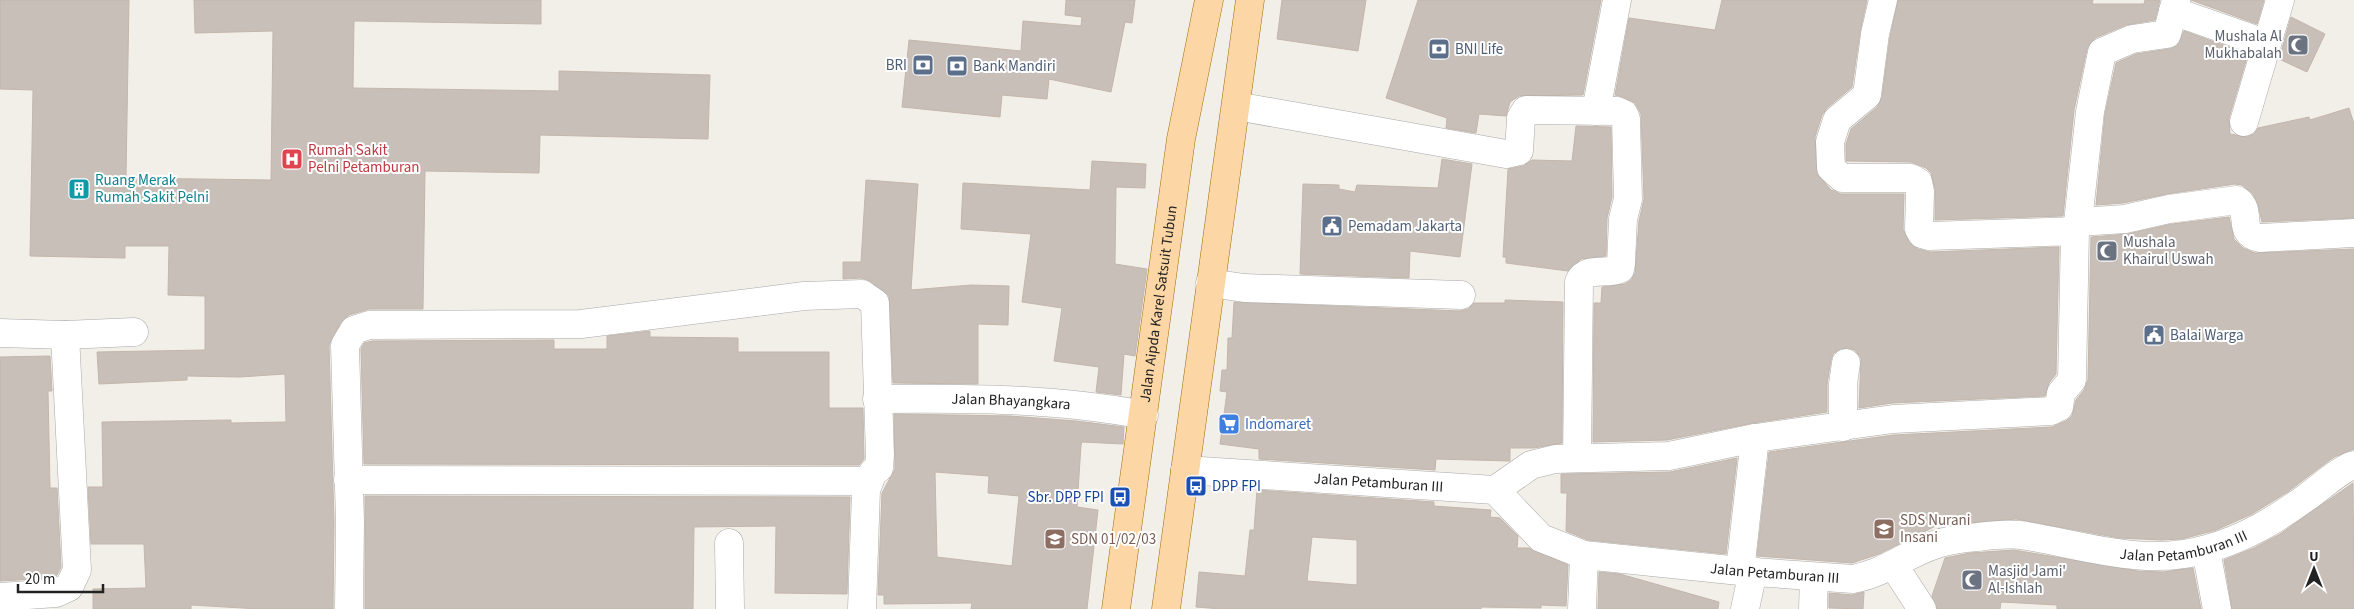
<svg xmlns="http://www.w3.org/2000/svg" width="2354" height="609" font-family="'Source Sans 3',sans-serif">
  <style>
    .building { fill: #c7bfb8; stroke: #c4b6ab; fill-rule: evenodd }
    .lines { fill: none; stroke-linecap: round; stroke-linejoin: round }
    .minor-casing { stroke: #a9a9a9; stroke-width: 29 }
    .major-casing { stroke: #a06b00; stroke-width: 29 }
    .minor { stroke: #fff; stroke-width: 28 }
    .major { stroke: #fcd6a4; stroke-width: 28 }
    .labels { text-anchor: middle; stroke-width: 4; stroke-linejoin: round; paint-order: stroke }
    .worship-label { font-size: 15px; fill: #5b616d; stroke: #fff; text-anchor: start }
    .service-label { font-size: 15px; fill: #4e5e75; stroke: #fff; text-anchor: start }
    .health-label { font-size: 15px; fill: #be3a42; stroke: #fff; text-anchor: start }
    .culture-label { font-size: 15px; fill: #0d838f; stroke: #fff; text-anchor: start }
    .street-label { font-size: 15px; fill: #222; stroke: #fff }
    .shop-label { font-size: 15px; fill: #366cbe; stroke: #fff; text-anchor: start }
    .transit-label { font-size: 15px; fill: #164399; stroke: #fff; text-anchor: start }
    .education-label { font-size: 15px; fill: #785e54; stroke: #fff; text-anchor: start }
  </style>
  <rect width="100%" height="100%" fill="#f2efe9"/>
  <path class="building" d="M 0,0 L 129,0 L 126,178 L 271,180 L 273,31 L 195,33 L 194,0 L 541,0 L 541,24 L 354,21 L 353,88 L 559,91 L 559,71 L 710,75 L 708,139 L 540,135 L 539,173 L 425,171 L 423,309 L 369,309 L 349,315 L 341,322 L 329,345 L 334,522 L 333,609 L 259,609 L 191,605 L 191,609 L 93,609 L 93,589 L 146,588 L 144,544 L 91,544 L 88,487 L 103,487 L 102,422 L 231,420 L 231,423 L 286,422 L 285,374 L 240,377 L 187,376 L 187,380 L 99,384 L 97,352 L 205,350 L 205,296 L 168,295 L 169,246 L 125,246 L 125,258 L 30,256 L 33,90 L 0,89 Z
    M 1066,0 L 1135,0 L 1132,23 L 1125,22 L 1111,92 L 1049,79 L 1047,99 L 1002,95 L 1000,117 L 902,107 L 909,40 L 1021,51 L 1023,21 L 1081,26 L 1082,17 L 1065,15 Z
    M 1282,0 L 1366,0 L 1358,51 L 1277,39 Z
    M 1418,0 L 1601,0 L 1583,95 L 1519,96 L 1510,102 L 1506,116 L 1479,114 L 1476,133 L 1446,128 L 1447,118 L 1386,98 Z
    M 1722,0 L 1867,0 L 1860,32 L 1852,87 L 1827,108 L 1822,115 L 1815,137 L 1817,174 L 1831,190 L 1841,194 L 1904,194 L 1903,229 L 1909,242 L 1918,249 L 1930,252 L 2059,247 L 2056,374 L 2049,383 L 2045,396 L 1892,403 L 1859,408 L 1861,358 L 1855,350 L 1848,348 L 1840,349 L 1833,354 L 1831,360 L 1827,384 L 1827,412 L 1753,423 L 1667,440 L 1593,442 L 1594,303 L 1601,303 L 1602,287 L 1625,284 L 1631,280 L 1635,273 L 1639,221 L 1644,199 L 1641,114 L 1635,103 L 1623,97 L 1615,95 L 1629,18 L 1715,30 Z
    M 1898,0 L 2093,0 L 2092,4 L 2144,4 L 2145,0 L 2160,0 L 2155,20 L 2126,25 L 2095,38 L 2087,49 L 2074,110 L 2063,216 L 1935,220 L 1935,189 L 1931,173 L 1926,168 L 1911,162 L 1846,161 L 1846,144 L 1851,129 L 1877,107 L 1882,97 L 1890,37 Z
    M 2191,0 L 2264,0 L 2257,24 Z
    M 2291,17 L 2325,34 L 2307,72 L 2279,59 Z
    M 2184,31 L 2248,54 L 2229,118 L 2230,134 L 2247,137 L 2254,134 L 2258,128 L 2309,117 L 2310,120 L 2349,108 L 2354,124 L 2354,218 L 2262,222 L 2258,204 L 2253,194 L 2242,185 L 2235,184 L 2167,194 L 2123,203 L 2096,205 L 2105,114 L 2116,63 L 2136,54 L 2169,49 L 2177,46 Z
    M 1576,126 L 1611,127 L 1612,197 L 1607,218 L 1606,256 L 1581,259 L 1568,271 L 1506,263 L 1506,257 L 1503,257 L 1508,169 L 1523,166 L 1532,160 L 1572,161 Z
    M 1442,159 L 1472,164 L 1460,257 L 1410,251 L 1409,278 L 1300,274 L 1303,184 L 1339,185 L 1339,189 L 1355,192 L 1357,185 L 1438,188 Z
    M 1092,161 L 1146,164 L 1145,188 L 1116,187 L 1115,264 L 1147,269 L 1135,356 L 1124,354 L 1121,395 L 1096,392 L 1099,367 L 1054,361 L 1062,308 L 1022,302 L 1031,234 L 961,229 L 963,183 L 1090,190 Z
    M 866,180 L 918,184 L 911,290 L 971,285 L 1009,286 L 1008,325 L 978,324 L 978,384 L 893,383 L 889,296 L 870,281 L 861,278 L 843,279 L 843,262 L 861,262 Z
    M 2229,217 L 2234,239 L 2243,248 L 2255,253 L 2354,249 L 2354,449 L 2334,457 L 2286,493 L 2252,514 L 2216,530 L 2182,539 L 2161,540 L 2119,538 L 2016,519 L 1957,524 L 1960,514 L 1879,554 L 1852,563 L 1757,556 L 1769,452 L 1894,435 L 2052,427 L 2066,421 L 2072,416 L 2076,400 L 2084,390 L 2088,380 L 2091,237 L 2128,234 L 2172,224 Z
    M 1505,300 L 1563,302 L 1562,443 L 1534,448 L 1510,448 L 1510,461 L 1436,459 L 1435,470 L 1259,459 L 1259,449 L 1220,444 L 1227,392 L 1220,391 L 1222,370 L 1227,370 L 1228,338 L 1232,338 L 1234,302 L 1460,311 L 1468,309 L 1474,303 L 1505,303 Z
    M 650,331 L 650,337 L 738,338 L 738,352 L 829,352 L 829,408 L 863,408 L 864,459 L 859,465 L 364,464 L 361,349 L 364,343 L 372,341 L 554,340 L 554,349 L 607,349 L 607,336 Z
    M 50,356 L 52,391 L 48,391 L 50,488 L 57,488 L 61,567 L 57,575 L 52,578 L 0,581 L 0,357 Z
    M 894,414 L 1010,416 L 1076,421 L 1124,427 L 1123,444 L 1082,442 L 1081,445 L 1077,507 L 1098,510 L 1087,609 L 971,609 L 972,603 L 884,604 L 884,595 L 878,595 L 882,493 L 895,469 ZM 935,472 L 989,476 L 988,493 L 1019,496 L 1012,566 L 937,557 Z
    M 1737,458 L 1726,554 L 1588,540 L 1566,531 L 1567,493 L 1561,493 L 1561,474 L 1670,472 Z
    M 2353,483 L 2354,609 L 2232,609 L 2224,560 L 2254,548 L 2280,534 Z
    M 1257,490 L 1434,502 L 1434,506 L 1491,510 L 1490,517 L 1500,518 L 1518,536 L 1517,548 L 1529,548 L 1568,565 L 1566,606 L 1541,605 L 1541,608 L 1481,607 L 1481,609 L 1221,609 L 1196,607 L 1199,572 L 1245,576 L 1250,530 L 1254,530 ZM 1312,537 L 1357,540 L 1357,585 L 1307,581 Z
    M 365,496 L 850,497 L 847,594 L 775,593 L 776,526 L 694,527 L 693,609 L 365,609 Z
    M 2014,550 L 2138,571 L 2163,572 L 2193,568 L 2201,609 L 2057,609 L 2057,605 L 2001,602 L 2000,609 L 1937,609 L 1932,596 L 1945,558 L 1970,553 Z
    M 1599,572 L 1620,574 L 1719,602 L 1718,609 L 1598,609 Z
    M 1864,592 L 1863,609 L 1829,608 L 1829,593 L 1852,595 Z"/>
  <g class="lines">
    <g class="minor-casing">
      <g id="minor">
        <path d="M 2173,11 L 2253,39"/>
        <path d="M 1236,106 L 1506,154 L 1519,151 L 1521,118 L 1526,110 L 1617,111 L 1624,114 L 1626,119 L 1628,199 L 1623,219 L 1621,264 L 1620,269 C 1607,275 1585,266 1579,282 L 1577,458"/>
        <path d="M 1596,111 L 1617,0"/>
        <path d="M 2244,122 L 2280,0"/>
        <path d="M 2078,222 L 2090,112 L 2102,52 L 2132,39 L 2167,34 L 2176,0"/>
        <path d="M 2075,231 L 2078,222 L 2125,219 L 2169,209 L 2237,200 C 2253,211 2236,234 2260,238 L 2354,233"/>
        <path d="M 1210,283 L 1244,288 L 1461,295"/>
        <path d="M 0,333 L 65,335 L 134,332"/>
        <path id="s1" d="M 877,399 C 966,398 1056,398 1144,415"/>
        <path d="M 1843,427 L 1843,384 L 1846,363"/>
        <path id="s2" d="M 1185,470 L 1495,490 L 1541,538 L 1584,555 L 1740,571 L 1853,579 C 1886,573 1907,553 1937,544 C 1949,540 1965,538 1978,537 C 1993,535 2012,533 2027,536 C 2086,546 2147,567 2207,549 C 2246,538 2275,520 2307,497 C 2320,488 2340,469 2354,465"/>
        <path d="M 348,480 L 868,481"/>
        <path d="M 1495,490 L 1531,465 L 1555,459 L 1669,456 L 1755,438 L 1893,419 L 2051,411 L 2059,407 L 2061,393 L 2072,380 L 2075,231 L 1929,236 L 1922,234 L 1919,229 L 1920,192 L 1918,182 L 1911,178 L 1842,178 L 1831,168 L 1830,142 L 1837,120 L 1867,95 L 1875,34 L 1883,0"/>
        <path d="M 729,543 L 730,609"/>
        <path d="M 2206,550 L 2217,609"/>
        <path d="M 1894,566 L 1922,609"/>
        <path d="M 1740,571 L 1755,438"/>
        <path d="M 0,597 L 56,593 L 69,587 L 77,570 L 65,335"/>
        <path d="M 349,609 L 350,522 L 345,345 L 354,330 L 369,325 L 581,324 L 804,296 L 862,294 L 875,303 L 880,455 L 879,468 L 873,472 L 866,490 L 862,609"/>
        <path d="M 1582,609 L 1584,555"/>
        <path d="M 1745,609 L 1753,571"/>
        <path d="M 1813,609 L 1814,577"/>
      </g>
    </g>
    <g class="major-casing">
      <g id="major">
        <path id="s3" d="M 1116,609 L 1181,139 L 1209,0"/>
        <path d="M 1166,609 L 1250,0"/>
      </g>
    </g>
    <use href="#minor" class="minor"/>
    <use href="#major" class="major"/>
  </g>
  <defs>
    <g id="mosque-square" transform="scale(1.125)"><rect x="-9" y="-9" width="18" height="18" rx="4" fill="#6b7280" stroke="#fff"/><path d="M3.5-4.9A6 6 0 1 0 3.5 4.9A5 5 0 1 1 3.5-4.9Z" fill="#fff"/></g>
    <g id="bank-square" transform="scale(1.125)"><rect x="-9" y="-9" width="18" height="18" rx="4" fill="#5c6f8a" stroke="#fff"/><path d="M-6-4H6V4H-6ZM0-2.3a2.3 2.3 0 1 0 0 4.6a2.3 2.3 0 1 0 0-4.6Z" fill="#fff"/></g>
    <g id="hospital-square" transform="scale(1.125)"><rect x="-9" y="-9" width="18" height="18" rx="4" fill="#e0444e" stroke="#fff"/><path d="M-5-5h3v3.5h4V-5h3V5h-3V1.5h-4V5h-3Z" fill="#fff"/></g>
    <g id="building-square" transform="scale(1.125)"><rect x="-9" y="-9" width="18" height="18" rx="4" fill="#0f9aa8" stroke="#fff"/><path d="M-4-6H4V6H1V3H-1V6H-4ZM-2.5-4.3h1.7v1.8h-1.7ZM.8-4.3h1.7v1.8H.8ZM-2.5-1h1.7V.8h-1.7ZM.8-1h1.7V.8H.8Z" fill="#fff"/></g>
    <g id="civic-square" transform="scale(1.125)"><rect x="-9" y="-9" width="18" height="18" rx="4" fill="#5c6f8a" stroke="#fff"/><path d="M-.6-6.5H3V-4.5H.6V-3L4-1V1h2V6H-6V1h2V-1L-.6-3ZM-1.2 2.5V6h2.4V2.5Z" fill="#fff"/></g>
    <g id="supermarket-square" transform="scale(1.125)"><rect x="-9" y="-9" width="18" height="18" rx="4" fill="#3f7fe0" stroke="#fff"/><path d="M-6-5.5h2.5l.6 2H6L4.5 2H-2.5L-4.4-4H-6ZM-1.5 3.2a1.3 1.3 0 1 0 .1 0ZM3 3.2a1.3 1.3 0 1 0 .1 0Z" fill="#fff"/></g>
    <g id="bus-square" transform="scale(1.125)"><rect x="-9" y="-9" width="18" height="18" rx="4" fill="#1a4fb4" stroke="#fff"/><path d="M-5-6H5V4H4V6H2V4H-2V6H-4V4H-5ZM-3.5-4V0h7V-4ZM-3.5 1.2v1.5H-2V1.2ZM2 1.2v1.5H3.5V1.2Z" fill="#fff"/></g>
    <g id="school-square" transform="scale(1.125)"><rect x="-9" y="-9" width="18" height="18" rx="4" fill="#8d6e63" stroke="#fff"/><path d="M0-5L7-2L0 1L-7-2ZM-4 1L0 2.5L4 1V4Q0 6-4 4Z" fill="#fff"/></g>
  </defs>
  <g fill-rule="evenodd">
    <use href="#mosque-square" x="2298" y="45"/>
    <use href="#bank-square" x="1439" y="49"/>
    <use href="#bank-square" x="923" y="65"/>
    <use href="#bank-square" x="957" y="66"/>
    <use href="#hospital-square" x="292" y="159"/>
    <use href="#building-square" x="79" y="189"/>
    <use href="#civic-square" x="1332" y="226"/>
    <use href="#mosque-square" x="2107" y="251"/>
    <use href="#civic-square" x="2154" y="335"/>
    <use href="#supermarket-square" x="1229" y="424"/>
    <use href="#bus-square" x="1196" y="486"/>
    <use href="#bus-square" x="1120" y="497"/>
    <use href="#school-square" x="1884" y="529"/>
    <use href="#school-square" x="1055" y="539"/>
    <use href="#mosque-square" x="1972" y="580"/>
  </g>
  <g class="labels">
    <g class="worship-label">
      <text x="2282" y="41" text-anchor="end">Mushala Al<tspan x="2282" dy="17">Mukhabalah</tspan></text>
      <text x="2123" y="247">Mushala<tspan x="2123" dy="17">Khairul Uswah</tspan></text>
      <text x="1988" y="576">Masjid Jami'<tspan x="1988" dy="17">Al-Ishlah</tspan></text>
    </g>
    <g class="service-label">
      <text x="1455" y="54">BNI Life</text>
      <text x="907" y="70" text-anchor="end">BRI</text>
      <text x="973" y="71">Bank Mandiri</text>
      <text x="1348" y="231">Pemadam Jakarta</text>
      <text x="2170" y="340">Balai Warga</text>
    </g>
    <g class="health-label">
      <text x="308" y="155">Rumah Sakit<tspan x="308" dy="17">Pelni Petamburan</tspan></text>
    </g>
    <g class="culture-label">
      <text x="95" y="185">Ruang Merak<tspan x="95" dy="17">Rumah Sakit Pelni</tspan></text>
    </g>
    <g class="street-label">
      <text dy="5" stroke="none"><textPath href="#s3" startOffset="308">Jalan Aipda Karel Satsuit Tubun</textPath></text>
      <text dy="5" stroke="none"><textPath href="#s1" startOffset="134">Jalan Bhayangkara</textPath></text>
      <text dy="5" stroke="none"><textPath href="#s2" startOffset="194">Jalan Petamburan III</textPath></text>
      <text dy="5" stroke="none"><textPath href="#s2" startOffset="1035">Jalan Petamburan III</textPath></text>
      <text dy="5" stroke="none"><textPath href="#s2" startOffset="615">Jalan Petamburan III</textPath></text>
    </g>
    <g class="shop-label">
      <text x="1245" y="429">Indomaret</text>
    </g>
    <g class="transit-label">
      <text x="1212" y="491">DPP FPI</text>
      <text x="1104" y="502" text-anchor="end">Sbr. DPP FPI</text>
    </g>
    <g class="education-label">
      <text x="1900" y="525">SDS Nurani<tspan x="1900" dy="17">Insani</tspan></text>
      <text x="1071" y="544">SDN 01/02/03</text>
    </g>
  </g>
  <g transform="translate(2314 569)" stroke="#ffffff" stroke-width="4" paint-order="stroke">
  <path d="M0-4L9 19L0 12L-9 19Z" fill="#222222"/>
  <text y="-8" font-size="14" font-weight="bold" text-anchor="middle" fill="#222222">U</text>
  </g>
  <path d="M18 584v8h85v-8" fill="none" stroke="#222222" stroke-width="2.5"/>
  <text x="25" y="584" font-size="15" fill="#222222" stroke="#ffffff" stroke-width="4" paint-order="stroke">20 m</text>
</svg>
